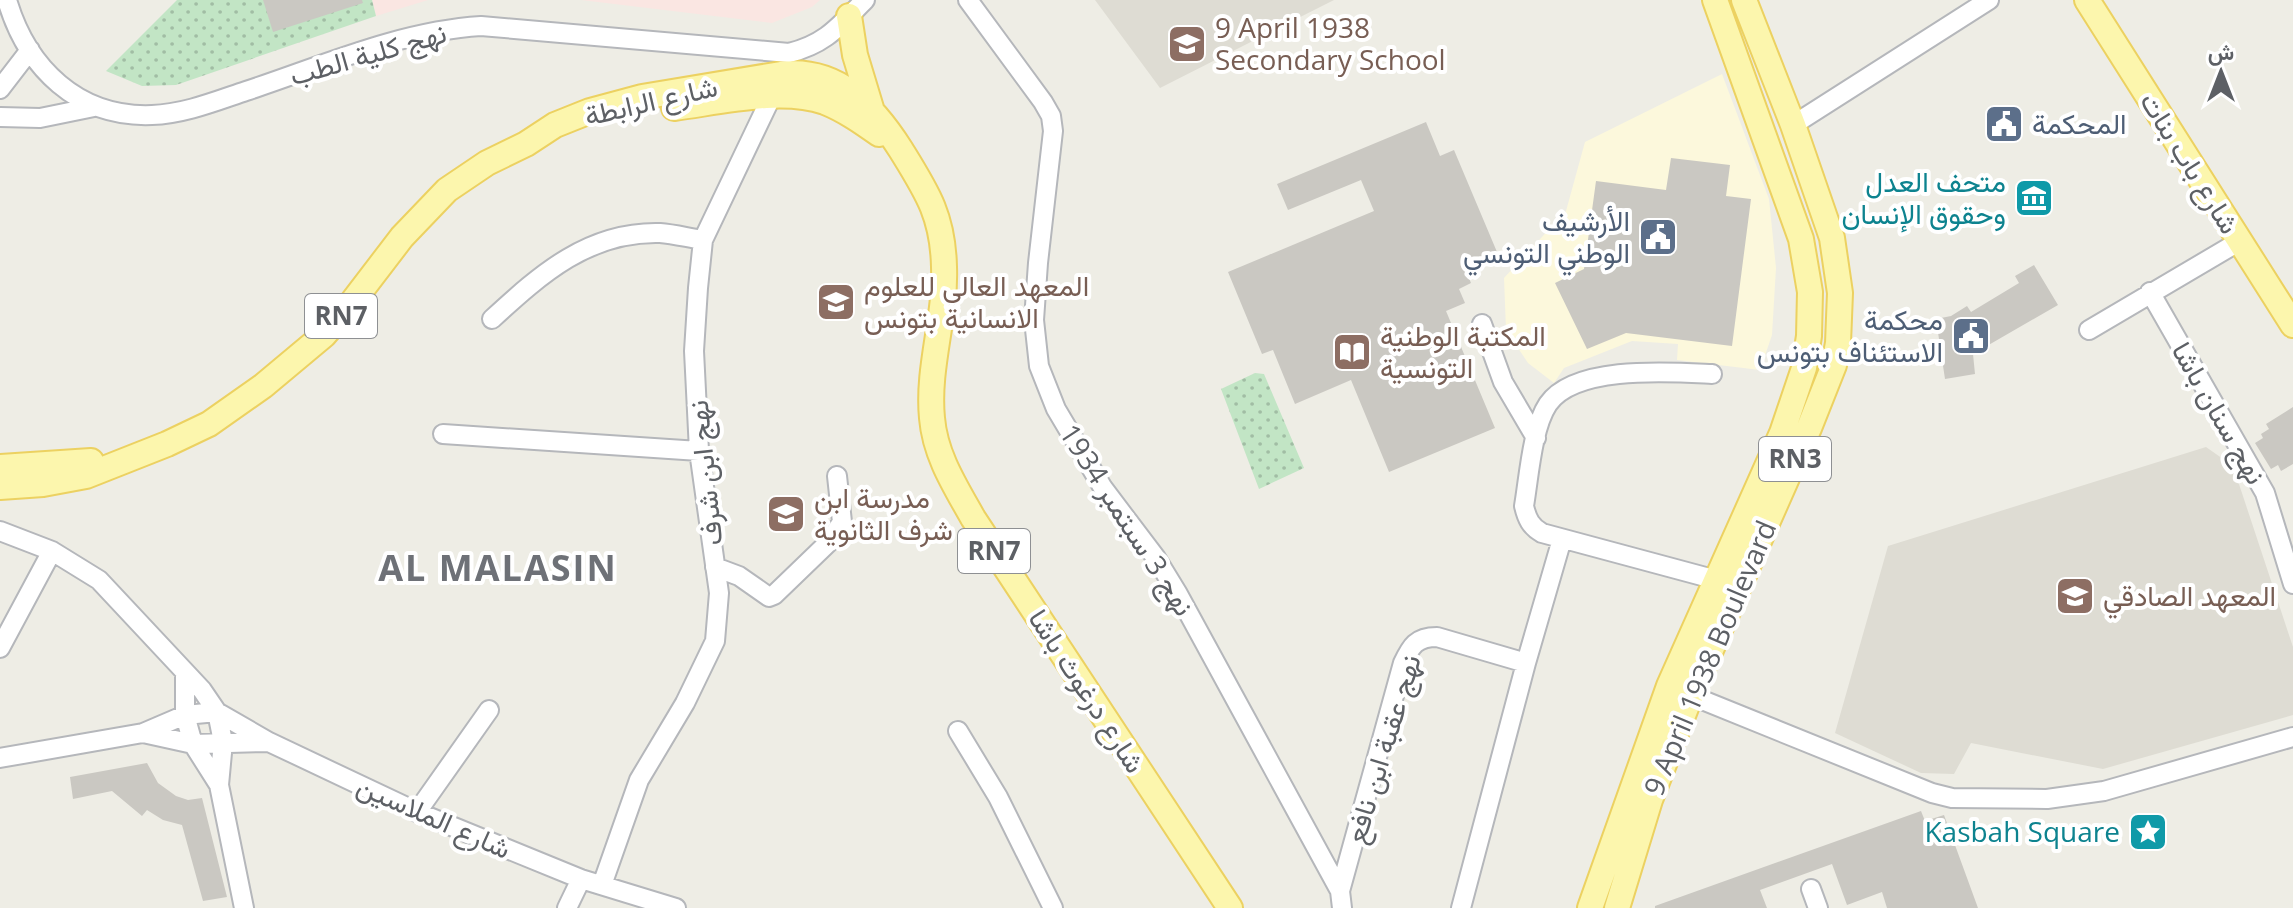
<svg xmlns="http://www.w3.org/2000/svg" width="2293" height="908" font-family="'Open Sans',Vazirmatn,sans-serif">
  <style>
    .commercial { fill: #fcf8dc }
    .education { fill: #dedcd3 }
    .medical { fill: #fae6e2 }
    .grass { fill: url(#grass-dots) }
    .building { fill: #cac8c2 }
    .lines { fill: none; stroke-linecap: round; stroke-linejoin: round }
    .minor-casing { stroke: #b5b7bb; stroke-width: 22 }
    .major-casing { stroke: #ecd161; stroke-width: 28 }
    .minor { stroke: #fff; stroke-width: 18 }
    .major { stroke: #fcf6ad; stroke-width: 24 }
    .labels { text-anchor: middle; stroke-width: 8; stroke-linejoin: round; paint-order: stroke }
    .shield { fill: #fff; stroke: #8e9093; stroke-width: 2 }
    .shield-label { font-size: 26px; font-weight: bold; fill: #5d6065 }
    .education-label { font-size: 28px; fill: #785e54; stroke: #fff; text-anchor: start }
    .street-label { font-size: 28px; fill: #5d6065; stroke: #fff }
    .service-label { font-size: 28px; fill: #4e5e75; stroke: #fff; text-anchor: end }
    .culture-label { font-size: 28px; fill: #0d838f; stroke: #fff; text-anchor: end }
    .district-label { font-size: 36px; font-weight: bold; letter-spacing: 2px; fill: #6e7177; stroke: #fff }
  </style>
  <defs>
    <pattern id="grass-dots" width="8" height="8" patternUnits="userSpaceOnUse" patternTransform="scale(2)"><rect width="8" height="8" fill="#c2e5c5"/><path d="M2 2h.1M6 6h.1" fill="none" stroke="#a1bda4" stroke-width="1.8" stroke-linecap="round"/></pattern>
  </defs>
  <rect width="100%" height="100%" fill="#eeede5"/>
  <path class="commercial" d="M 1722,74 L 1769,199 L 1776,268 L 1772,335 L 1760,370 L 1677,360 L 1678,344 L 1632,341 L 1564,368 L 1554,383 L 1528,363 L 1506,330 L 1504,278 L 1566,211 L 1585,142 Z"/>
  <path class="education" d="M 1095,0 L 1334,0 L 1160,88 Z
    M 2206,447 L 2233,466 L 2293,647 L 2293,715 L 2103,769 L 1971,743 L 1954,774 L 1921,773 L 1835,733 L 1888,546 Z"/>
  <path class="medical" d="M 372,0 L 428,0 L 376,16 Z
    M 581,0 L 820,0 L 812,7 L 772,23 Z"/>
  <path class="grass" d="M 177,0 L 372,0 L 376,16 L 176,85 L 142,86 L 106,71 Z
    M 1255,373 L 1264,374 L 1304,468 L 1259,489 L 1221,389 Z"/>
  <path class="building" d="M 263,0 L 362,0 L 363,3 L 273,32 Z
    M 1426,122 L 1440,156 L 1454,150 L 1497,252 L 1464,266 L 1471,283 L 1459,289 L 1465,303 L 1446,311 L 1495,428 L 1389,472 L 1351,380 L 1295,404 L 1273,350 L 1262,354 L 1228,272 L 1374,211 L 1361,180 L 1288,210 L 1277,184 Z
    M 1671,158 L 1730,165 L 1726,196 L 1751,199 L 1732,346 L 1626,333 L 1587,349 L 1555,283 L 1584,269 L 1596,181 L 1666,190 Z
    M 2034,265 L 2058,305 L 1973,354 L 1975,374 L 1945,379 L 1936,319 L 1951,316 L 1967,306 L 1971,312 L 2019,283 L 2015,276 Z
    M 2293,407 L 2293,464 L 2281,471 L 2278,465 L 2271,469 L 2255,443 L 2263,438 L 2261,434 L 2269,429 L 2266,424 Z
    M 147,763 L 158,783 L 176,796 L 188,800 L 202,798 L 227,897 L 203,901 L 182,825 L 163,820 L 147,810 L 142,816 L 112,791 L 73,799 L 70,777 Z
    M 1921,811 L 1925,821 L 1944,815 L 1978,908 L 1887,908 L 1882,892 L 1847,905 L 1832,864 L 1760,890 L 1767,908 L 1655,908 L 1655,906 Z"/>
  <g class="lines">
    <g class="minor-casing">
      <path id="minor" d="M 7,0 C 27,68 78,118 152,115 C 184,114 216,101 246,91 C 322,66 400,31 481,26 L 789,53 C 826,44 839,26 865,0
        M 968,0 L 1043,102 L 1051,116 L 1053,131 L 1038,263 L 1034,320 L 1039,366 L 1056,409 L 1103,488 L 1156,558 L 1178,594 L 1340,891
        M 0,89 L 30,50
        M 0,117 L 40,118 L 94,107
        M 1793,125 L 1989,0
        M 2150,292 L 2265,493 L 2293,584
        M 492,319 C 541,274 589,231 660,233 C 674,234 689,238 703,240
        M 1482,324 L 1503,382 L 1536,438
        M 2089,330 L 2240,241
        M 1712,374 C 1669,372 1575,365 1548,404 C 1532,428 1529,477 1524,506 C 1527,519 1531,527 1542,533 L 1728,583
        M 443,434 L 699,451
        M 0,531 L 52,551 L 99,580 L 202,690 L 217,712 L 223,742 L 219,785
        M 715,567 L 739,576 L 769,597 L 774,595 L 829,542 L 842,522 L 837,476
        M 0,648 L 52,551
        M 185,674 L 185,715 L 193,744 L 219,785 L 244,908
        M 1680,691 L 1932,793 L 1952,798 L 2047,799 L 2104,791 L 2293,737
        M 958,731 L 998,797 L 1053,908
        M 143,733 L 193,744 L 267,742
        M 0,758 L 143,733 L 185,715 L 217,712 L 269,742 L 417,812 L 581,879 L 676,908
        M 417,812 L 489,710
        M 602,885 L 639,780 L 685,703 L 715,641 L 719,593 L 699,451 L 694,351 L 698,288 L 703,240 L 777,85
        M 1811,889 L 1818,908
        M 567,908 L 581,879
        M 1342,908 L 1340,891 L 1403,663 C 1411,646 1416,637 1437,637 L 1526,663 L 1562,539
        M 1461,908 L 1526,663"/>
    </g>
    <g class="major-casing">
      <path id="major" d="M 2087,0 L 2293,325
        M 849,16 L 855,55 L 871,108
        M 674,108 C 720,102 782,87 825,102 C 845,110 862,122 879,134
        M 0,467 L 91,461
        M 0,487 L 43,484 L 86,476 L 167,444 L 209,424 L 263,386 L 324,335 L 350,305 L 402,237 L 447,190 L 487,163 L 526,144 L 555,125 L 590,111 L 642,97 L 781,74 C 837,67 873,106 901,150 C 927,192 943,216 944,267 C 946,318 927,367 932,418 C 935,455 955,486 973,518 L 1230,908
        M 1590,908 L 1669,686 L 1782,433 L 1804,368 L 1809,336 L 1810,292 L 1801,239 L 1715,0
        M 1617,908 L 1650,800 L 1691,695 L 1809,428 L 1834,365 L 1838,343 L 1840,293 L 1832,238 L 1793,125 L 1744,0"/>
    </g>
    <use href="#minor" class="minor"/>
    <use href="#major" class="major"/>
  </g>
  <defs>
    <g id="school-square" transform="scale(2)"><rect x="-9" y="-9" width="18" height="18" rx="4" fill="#8d6e63" stroke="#fff"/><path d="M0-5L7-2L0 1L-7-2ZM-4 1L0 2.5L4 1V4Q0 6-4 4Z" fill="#fff"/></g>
    <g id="civic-square" transform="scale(2)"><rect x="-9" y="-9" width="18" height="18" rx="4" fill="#5c6f8a" stroke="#fff"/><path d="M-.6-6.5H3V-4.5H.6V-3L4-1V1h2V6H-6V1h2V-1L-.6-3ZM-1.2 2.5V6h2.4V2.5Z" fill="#fff"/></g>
    <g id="museum-square" transform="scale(2)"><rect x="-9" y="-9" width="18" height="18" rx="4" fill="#0f9aa8" stroke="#fff"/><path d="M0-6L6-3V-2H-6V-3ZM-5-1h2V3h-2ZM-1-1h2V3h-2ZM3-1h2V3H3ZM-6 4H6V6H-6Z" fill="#fff"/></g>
    <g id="university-square" transform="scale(2)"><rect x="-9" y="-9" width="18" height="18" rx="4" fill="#8d6e63" stroke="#fff"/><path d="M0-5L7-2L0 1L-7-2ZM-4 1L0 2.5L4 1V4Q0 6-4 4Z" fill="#fff"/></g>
    <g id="library-square" transform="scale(2)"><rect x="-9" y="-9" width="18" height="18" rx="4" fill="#8d6e63" stroke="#fff"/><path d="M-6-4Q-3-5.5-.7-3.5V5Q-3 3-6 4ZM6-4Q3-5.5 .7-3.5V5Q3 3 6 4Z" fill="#fff"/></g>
    <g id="sight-square" transform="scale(2)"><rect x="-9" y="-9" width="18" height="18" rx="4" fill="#0f9aa8" stroke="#fff"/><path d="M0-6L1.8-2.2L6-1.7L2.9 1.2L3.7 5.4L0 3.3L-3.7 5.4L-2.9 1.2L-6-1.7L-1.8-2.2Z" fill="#fff"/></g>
  </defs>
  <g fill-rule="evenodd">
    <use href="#school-square" x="1187" y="44"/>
    <use href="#civic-square" x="2004" y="124"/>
    <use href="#museum-square" x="2034" y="198"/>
    <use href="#civic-square" x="1658" y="237"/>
    <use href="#university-square" x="836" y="302"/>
    <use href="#civic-square" x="1971" y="336"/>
    <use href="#library-square" x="1352" y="352"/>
    <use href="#school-square" x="786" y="514"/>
    <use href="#school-square" x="2075" y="596"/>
    <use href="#sight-square" x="2148" y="832"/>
  </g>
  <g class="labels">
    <g class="shield">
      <rect x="305" y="294" width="72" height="44" rx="6"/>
      <rect x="1759" y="437" width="72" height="44" rx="6"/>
      <rect x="958" y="529" width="72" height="44" rx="6"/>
    </g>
    <g class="shield-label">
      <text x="341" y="325">RN7</text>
      <text x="1795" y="468">RN3</text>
      <text x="994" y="560">RN7</text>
    </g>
    <g class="education-label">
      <text x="1215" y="38">9 April 1938<tspan x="1215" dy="32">Secondary School</tspan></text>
      <text x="864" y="296">المعهد العالي للعلوم<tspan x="864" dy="32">الانسانية بتونس</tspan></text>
      <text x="1380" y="346">المكتبة الوطنية<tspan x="1380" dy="32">التونسية</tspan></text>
      <text x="814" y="508">مدرسة ابن<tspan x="814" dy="32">شرف الثانوية</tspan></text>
      <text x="2103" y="606">المعهد الصادقي</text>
    </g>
    <g class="street-label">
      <text transform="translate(368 54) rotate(-16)" y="10">نهج كلية الطب</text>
      <text transform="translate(651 101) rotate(-13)" y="10">شارع الرابطة</text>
      <text transform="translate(2190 163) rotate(58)" y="10">شارع باب بنات</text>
      <text transform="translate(2219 413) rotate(60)" y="10">نهج سنان باشا</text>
      <text transform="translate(705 473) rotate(-96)" y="10">نهج ابن شرف</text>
      <text transform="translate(1127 520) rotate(57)" y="10">نهج 3 سبتمبر 1934</text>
      <text transform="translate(1710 658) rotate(-67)" y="10">9 April 1938 Boulevard</text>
      <text transform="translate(1087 691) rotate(57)" y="10">شارع درغوث باشا</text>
      <text transform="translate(1383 749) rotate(-73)" y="10">نهج عقبة ابن نافع</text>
      <text transform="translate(434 817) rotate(24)" y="10">شارع الملاسين</text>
    </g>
    <g class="service-label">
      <text x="2032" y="134" text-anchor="start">المحكمة</text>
      <text x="1630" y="231">الأرشيف<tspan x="1630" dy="32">الوطني التونسي</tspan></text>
      <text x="1943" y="330">محكمة<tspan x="1943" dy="32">الاستئناف بتونس</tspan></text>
    </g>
    <g class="culture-label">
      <text x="2006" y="192">متحف العدل<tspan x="2006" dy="32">وحقوق الإنسان</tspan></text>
      <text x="2120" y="842">Kasbah Square</text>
    </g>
    <g class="district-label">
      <text x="498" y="581">AL MALASIN</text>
    </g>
  </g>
  <g transform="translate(2221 72)" stroke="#ffffff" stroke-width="6" paint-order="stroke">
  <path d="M0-6L14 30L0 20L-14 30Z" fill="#5d6065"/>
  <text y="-12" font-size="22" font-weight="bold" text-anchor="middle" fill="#5d6065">ش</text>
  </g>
</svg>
